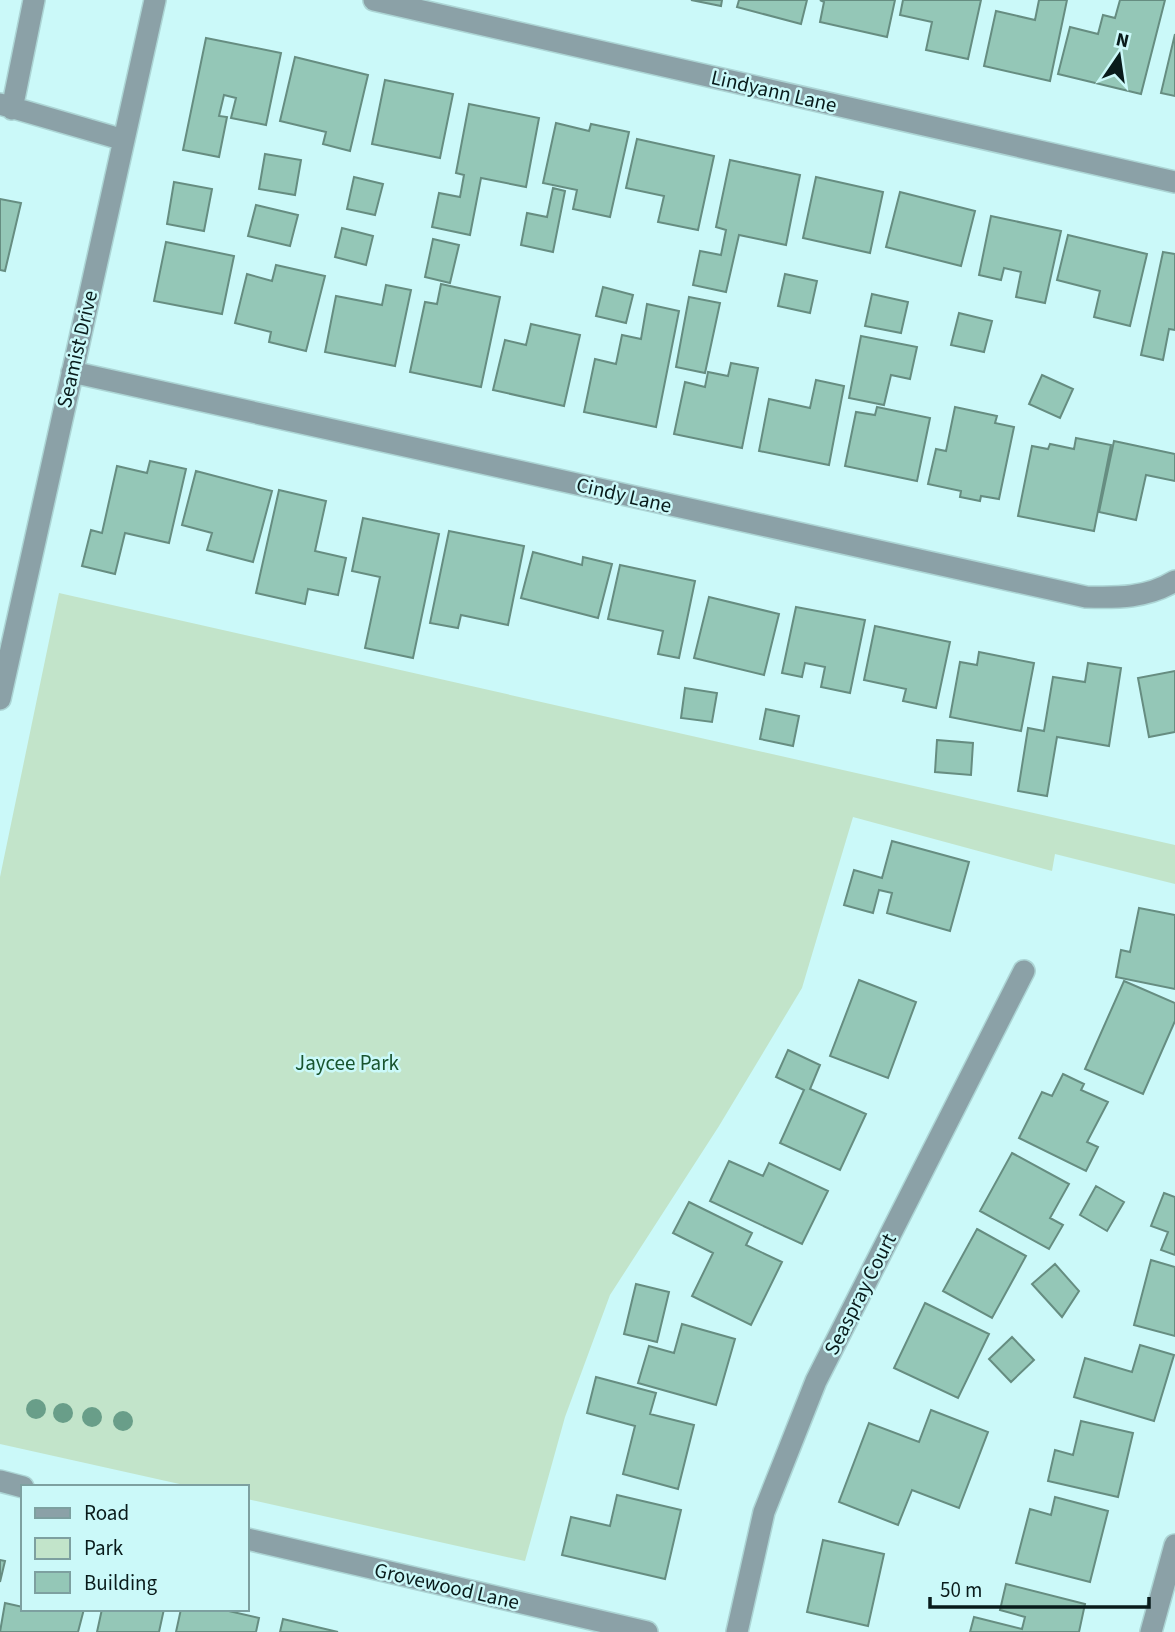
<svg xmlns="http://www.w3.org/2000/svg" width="1175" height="1632" font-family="'Source Sans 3',sans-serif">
	<rect width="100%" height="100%" fill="#cbf9f9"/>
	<path fill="#c2e4ca" d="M 59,593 L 1175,845 L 1175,884 L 1055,854 L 1052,871 L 853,817 L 802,988 L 719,1126 L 610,1295 L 565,1417 L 525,1561 L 247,1499 L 247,1487 L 193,1487 L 0,1444 L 0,877 Z"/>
	<path fill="#94c7b7" stroke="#668d81" stroke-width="2" d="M 691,0 L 722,0 L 721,6 Z
		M 739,0 L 807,0 L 801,24 L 737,7 Z
		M 820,0 L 895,0 L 887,37 L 820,22 L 824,2 Z
		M 903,0 L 981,0 L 968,59 L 926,50 L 932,22 L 900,15 Z
		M 1039,0 L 1067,0 L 1050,81 L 984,66 L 996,11 L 1035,20 Z
		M 1120,0 L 1165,0 L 1141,94 L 1058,74 L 1070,27 L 1098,34 L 1103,15 L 1115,18 Z
		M 1175,34 L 1175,96 L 1161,93 Z
		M 206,38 L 281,53 L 266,125 L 231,118 L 236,98 L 224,95 L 219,116 L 227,117 L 219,157 L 183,150 Z
		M 295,57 L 368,75 L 350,151 L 323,144 L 326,132 L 280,121 Z
		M 385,80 L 453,94 L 440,158 L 372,144 Z
		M 469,104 L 539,118 L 526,187 L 481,178 L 470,235 L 432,227 L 439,193 L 460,197 L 464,175 L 456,173 Z
		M 556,123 L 589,131 L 591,124 L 629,132 L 610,217 L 573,209 L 577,190 L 543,183 Z
		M 637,139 L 714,156 L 698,230 L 658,222 L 664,196 L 626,188 Z
		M 265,154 L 301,160 L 295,195 L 259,189 Z
		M 730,160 L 800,175 L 786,245 L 739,235 L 726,292 L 693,285 L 700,251 L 721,255 L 726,230 L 716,227 Z
		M 354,177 L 383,184 L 375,215 L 347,209 Z
		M 816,177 L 883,192 L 870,253 L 803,238 Z
		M 174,182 L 212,189 L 204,231 L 167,224 Z
		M 553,188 L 565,191 L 553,252 L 521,245 L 527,213 L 547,217 Z
		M 900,192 L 975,211 L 961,266 L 886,247 Z
		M 0,199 L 21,203 L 5,271 L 0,270 Z
		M 256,205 L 298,215 L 290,246 L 248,236 Z
		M 991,216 L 1061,231 L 1045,303 L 1016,297 L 1021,272 L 1004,268 L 1001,280 L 979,275 Z
		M 342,228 L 373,236 L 366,265 L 335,257 Z
		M 1068,235 L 1147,254 L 1130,326 L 1094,317 L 1100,291 L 1057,280 Z
		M 433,239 L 459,245 L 450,283 L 425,277 Z
		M 166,242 L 234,256 L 222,314 L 154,301 Z
		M 1163,252 L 1175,254 L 1175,330 L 1169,329 L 1163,360 L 1141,355 Z
		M 276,265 L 325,276 L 306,351 L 269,342 L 271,332 L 235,323 L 247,274 L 272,281 Z
		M 785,274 L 817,281 L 810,313 L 778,306 Z
		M 441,284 L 500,297 L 481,387 L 410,372 L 425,302 L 437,304 Z
		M 386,285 L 411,290 L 395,366 L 325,352 L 336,296 L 382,305 Z
		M 603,287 L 633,295 L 626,323 L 596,316 Z
		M 872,294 L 908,302 L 901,333 L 865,326 Z
		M 689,297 L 720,303 L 705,373 L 676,367 Z
		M 647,304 L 679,311 L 656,427 L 584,412 L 595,359 L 616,364 L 622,335 L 641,339 Z
		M 959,313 L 992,321 L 984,352 L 951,345 Z
		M 531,324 L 580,335 L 564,406 L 493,390 L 505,340 L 526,345 Z
		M 861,336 L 917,347 L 910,379 L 891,375 L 884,405 L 849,398 Z
		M 731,363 L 758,368 L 742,448 L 674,434 L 685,382 L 705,387 L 708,372 L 728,376 Z
		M 1042,375 L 1073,389 L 1060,418 L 1029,404 Z
		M 816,380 L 844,386 L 829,465 L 759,451 L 769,399 L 810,408 Z
		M 877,407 L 930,418 L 917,481 L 845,466 L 856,412 L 875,415 Z
		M 955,407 L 997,416 L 995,423 L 1014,427 L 999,499 L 981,496 L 980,501 L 960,497 L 961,491 L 928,484 L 936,449 L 946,451 Z
		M 1076,438 L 1111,445 L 1094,531 L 1018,516 L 1032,446 L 1048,449 L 1050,444 L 1074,449 Z
		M 1114,441 L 1175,454 L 1175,481 L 1146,475 L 1136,520 L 1099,512 Z
		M 150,461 L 186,469 L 169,543 L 125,533 L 115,574 L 82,566 L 91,530 L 102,533 L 117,466 L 147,473 Z
		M 196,471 L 272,491 L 253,562 L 207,550 L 212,533 L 182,525 Z
		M 279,490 L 326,501 L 315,551 L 346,558 L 338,595 L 308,589 L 305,604 L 256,593 Z
		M 363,518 L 439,534 L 413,658 L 365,648 L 380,577 L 352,571 Z
		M 449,531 L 524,546 L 508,625 L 461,615 L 458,628 L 430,623 Z
		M 533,552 L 582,565 L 583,557 L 612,564 L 598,618 L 521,598 Z
		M 620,565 L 695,581 L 679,658 L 658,654 L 663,631 L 608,619 Z
		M 709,597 L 779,614 L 764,675 L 694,658 Z
		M 796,607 L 865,620 L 850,693 L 821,687 L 825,667 L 805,663 L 802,677 L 782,673 Z
		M 875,626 L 950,642 L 936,708 L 903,701 L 906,689 L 864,680 Z
		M 979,652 L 1034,663 L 1021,731 L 950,717 L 960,662 L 977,665 Z
		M 1088,663 L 1121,668 L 1109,746 L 1057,737 L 1047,796 L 1018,791 L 1028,728 L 1044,731 L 1053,677 L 1085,682 Z
		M 1175,671 L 1175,732 L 1149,737 L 1138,678 Z
		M 685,688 L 717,693 L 712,722 L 681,718 Z
		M 766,709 L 799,716 L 793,746 L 760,739 Z
		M 937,740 L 973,743 L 971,775 L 935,772 Z
		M 892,841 L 969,862 L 950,931 L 887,913 L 892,893 L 879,890 L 873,913 L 844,905 L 854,870 L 882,878 Z
		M 1139,908 L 1175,915 L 1175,989 L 1116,977 L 1121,950 L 1130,952 Z
		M 859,980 L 916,1002 L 888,1078 L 830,1056 Z
		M 1124,981 L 1175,1003 L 1175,1021 L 1143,1094 L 1085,1069 Z
		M 788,1050 L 820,1065 L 810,1089 L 866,1114 L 840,1170 L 780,1143 L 804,1090 L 776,1077 Z
		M 1063,1074 L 1084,1084 L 1081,1090 L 1108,1102 L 1087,1142 L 1098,1147 L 1086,1171 L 1019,1138 L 1042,1092 L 1052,1096 Z
		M 1012,1153 L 1069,1184 L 1050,1218 L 1063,1225 L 1049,1249 L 980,1211 Z
		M 729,1161 L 763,1176 L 769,1163 L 828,1191 L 802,1244 L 710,1201 Z
		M 1096,1186 L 1124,1202 L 1107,1231 L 1080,1215 Z
		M 1164,1193 L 1175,1197 L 1175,1255 L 1161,1250 L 1168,1232 L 1151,1226 Z
		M 689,1202 L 752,1233 L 746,1245 L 782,1262 L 751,1325 L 692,1296 L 713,1253 L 673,1233 Z
		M 977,1229 L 1026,1256 L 992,1318 L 943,1291 Z
		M 1151,1260 L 1175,1267 L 1175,1336 L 1134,1325 Z
		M 1055,1264 L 1079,1291 L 1062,1317 L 1032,1284 Z
		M 636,1284 L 669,1292 L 657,1342 L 624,1334 Z
		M 925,1303 L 989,1334 L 958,1398 L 894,1368 Z
		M 682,1324 L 735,1339 L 716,1405 L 638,1383 L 649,1346 L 674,1353 Z
		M 1012,1337 L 1034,1360 L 1011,1382 L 989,1359 Z
		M 1140,1345 L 1174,1355 L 1154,1421 L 1074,1397 L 1085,1358 L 1132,1372 Z
		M 596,1377 L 656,1393 L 650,1414 L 694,1425 L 678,1489 L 623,1474 L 635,1426 L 587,1413 Z
		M 931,1410 L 988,1432 L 959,1508 L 912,1490 L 898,1525 L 839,1502 L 869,1423 L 919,1442 Z
		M 1081,1421 L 1133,1433 L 1118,1497 L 1048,1481 L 1055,1450 L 1073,1455 Z
		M 617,1495 L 681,1510 L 665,1579 L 562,1555 L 571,1517 L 610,1526 Z
		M 1055,1497 L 1108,1511 L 1090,1582 L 1016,1563 L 1030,1509 L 1051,1515 Z
		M 823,1540 L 884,1554 L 868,1626 L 807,1612 Z
		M 0,1560 L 5,1561 L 0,1582 Z
		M 1006,1584 L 1085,1604 L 1079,1632 L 970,1632 L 974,1617 L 1022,1629 L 1025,1617 L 1000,1610 Z
		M 5,1603 L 23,1607 L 23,1609 L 84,1609 L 78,1632 L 0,1632 Z
		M 102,1609 L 164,1609 L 159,1632 L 97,1632 Z
		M 181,1609 L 220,1609 L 259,1618 L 256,1632 L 176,1632 Z
		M 283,1619 L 338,1632 L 280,1632 Z"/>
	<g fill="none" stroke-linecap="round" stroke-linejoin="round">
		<g stroke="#acd5d5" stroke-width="24">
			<path id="minor" d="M 374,0 L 1175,182
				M 0,104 L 124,140
				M 12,109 L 34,0
				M 72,372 L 1086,597 C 1118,598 1147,598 1175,581
				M 0,699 L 155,0
				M 0,1481 L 23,1487
				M 247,1539 L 647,1632
				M 737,1632 L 764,1512 L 816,1381 L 1024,971
				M 1151,1632 L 1175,1545"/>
		</g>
		<use href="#minor" stroke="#8ba1a7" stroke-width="21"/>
	</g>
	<g fill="#699e89">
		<circle cx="36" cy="1409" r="10"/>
		<circle cx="63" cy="1413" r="10"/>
		<circle cx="92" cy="1417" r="10"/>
		<circle cx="123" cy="1421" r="10"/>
	</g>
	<g text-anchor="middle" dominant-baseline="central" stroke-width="5" stroke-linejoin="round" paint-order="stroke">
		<g font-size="21" fill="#091b1b" stroke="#cbf9f9">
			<text transform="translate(774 91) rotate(13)">Lindyann Lane</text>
			<text transform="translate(77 349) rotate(-77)">Seamist Drive</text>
			<text transform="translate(624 495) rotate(13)">Cindy Lane</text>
			<text transform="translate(860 1294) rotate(-63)">Seaspray Court</text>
			<text transform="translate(447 1586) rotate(13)">Grovewood Lane</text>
		</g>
		<g font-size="21" fill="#18542e" stroke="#cbf9f9">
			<text x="347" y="1063">Jaycee Park</text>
		</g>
	</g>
	<rect x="21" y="1485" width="228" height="126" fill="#cbf9f9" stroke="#7da0a0" stroke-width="2"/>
	<rect x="35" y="1508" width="35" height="10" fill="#8ba1a7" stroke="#7da0a0" stroke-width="2"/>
	<text x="84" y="1520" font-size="21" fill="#091b1b">Road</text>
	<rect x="35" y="1538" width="35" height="21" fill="#c2e4ca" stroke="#7da0a0" stroke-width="2"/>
	<text x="84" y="1555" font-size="21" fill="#091b1b">Park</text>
	<rect x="35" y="1572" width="35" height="21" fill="#94c7b7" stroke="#7da0a0" stroke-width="2"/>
	<text x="84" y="1590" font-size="21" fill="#091b1b">Building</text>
	<g transform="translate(1119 56) rotate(13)" stroke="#cbf9f9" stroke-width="5" paint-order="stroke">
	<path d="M0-5L12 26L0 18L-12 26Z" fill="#091b1b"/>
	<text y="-10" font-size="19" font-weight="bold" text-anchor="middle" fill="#091b1b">N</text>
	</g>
	<path d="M930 1597v10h219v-10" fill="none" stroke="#091b1b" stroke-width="3.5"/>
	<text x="940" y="1597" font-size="21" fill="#091b1b" stroke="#cbf9f9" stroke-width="5" paint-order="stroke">50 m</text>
</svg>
